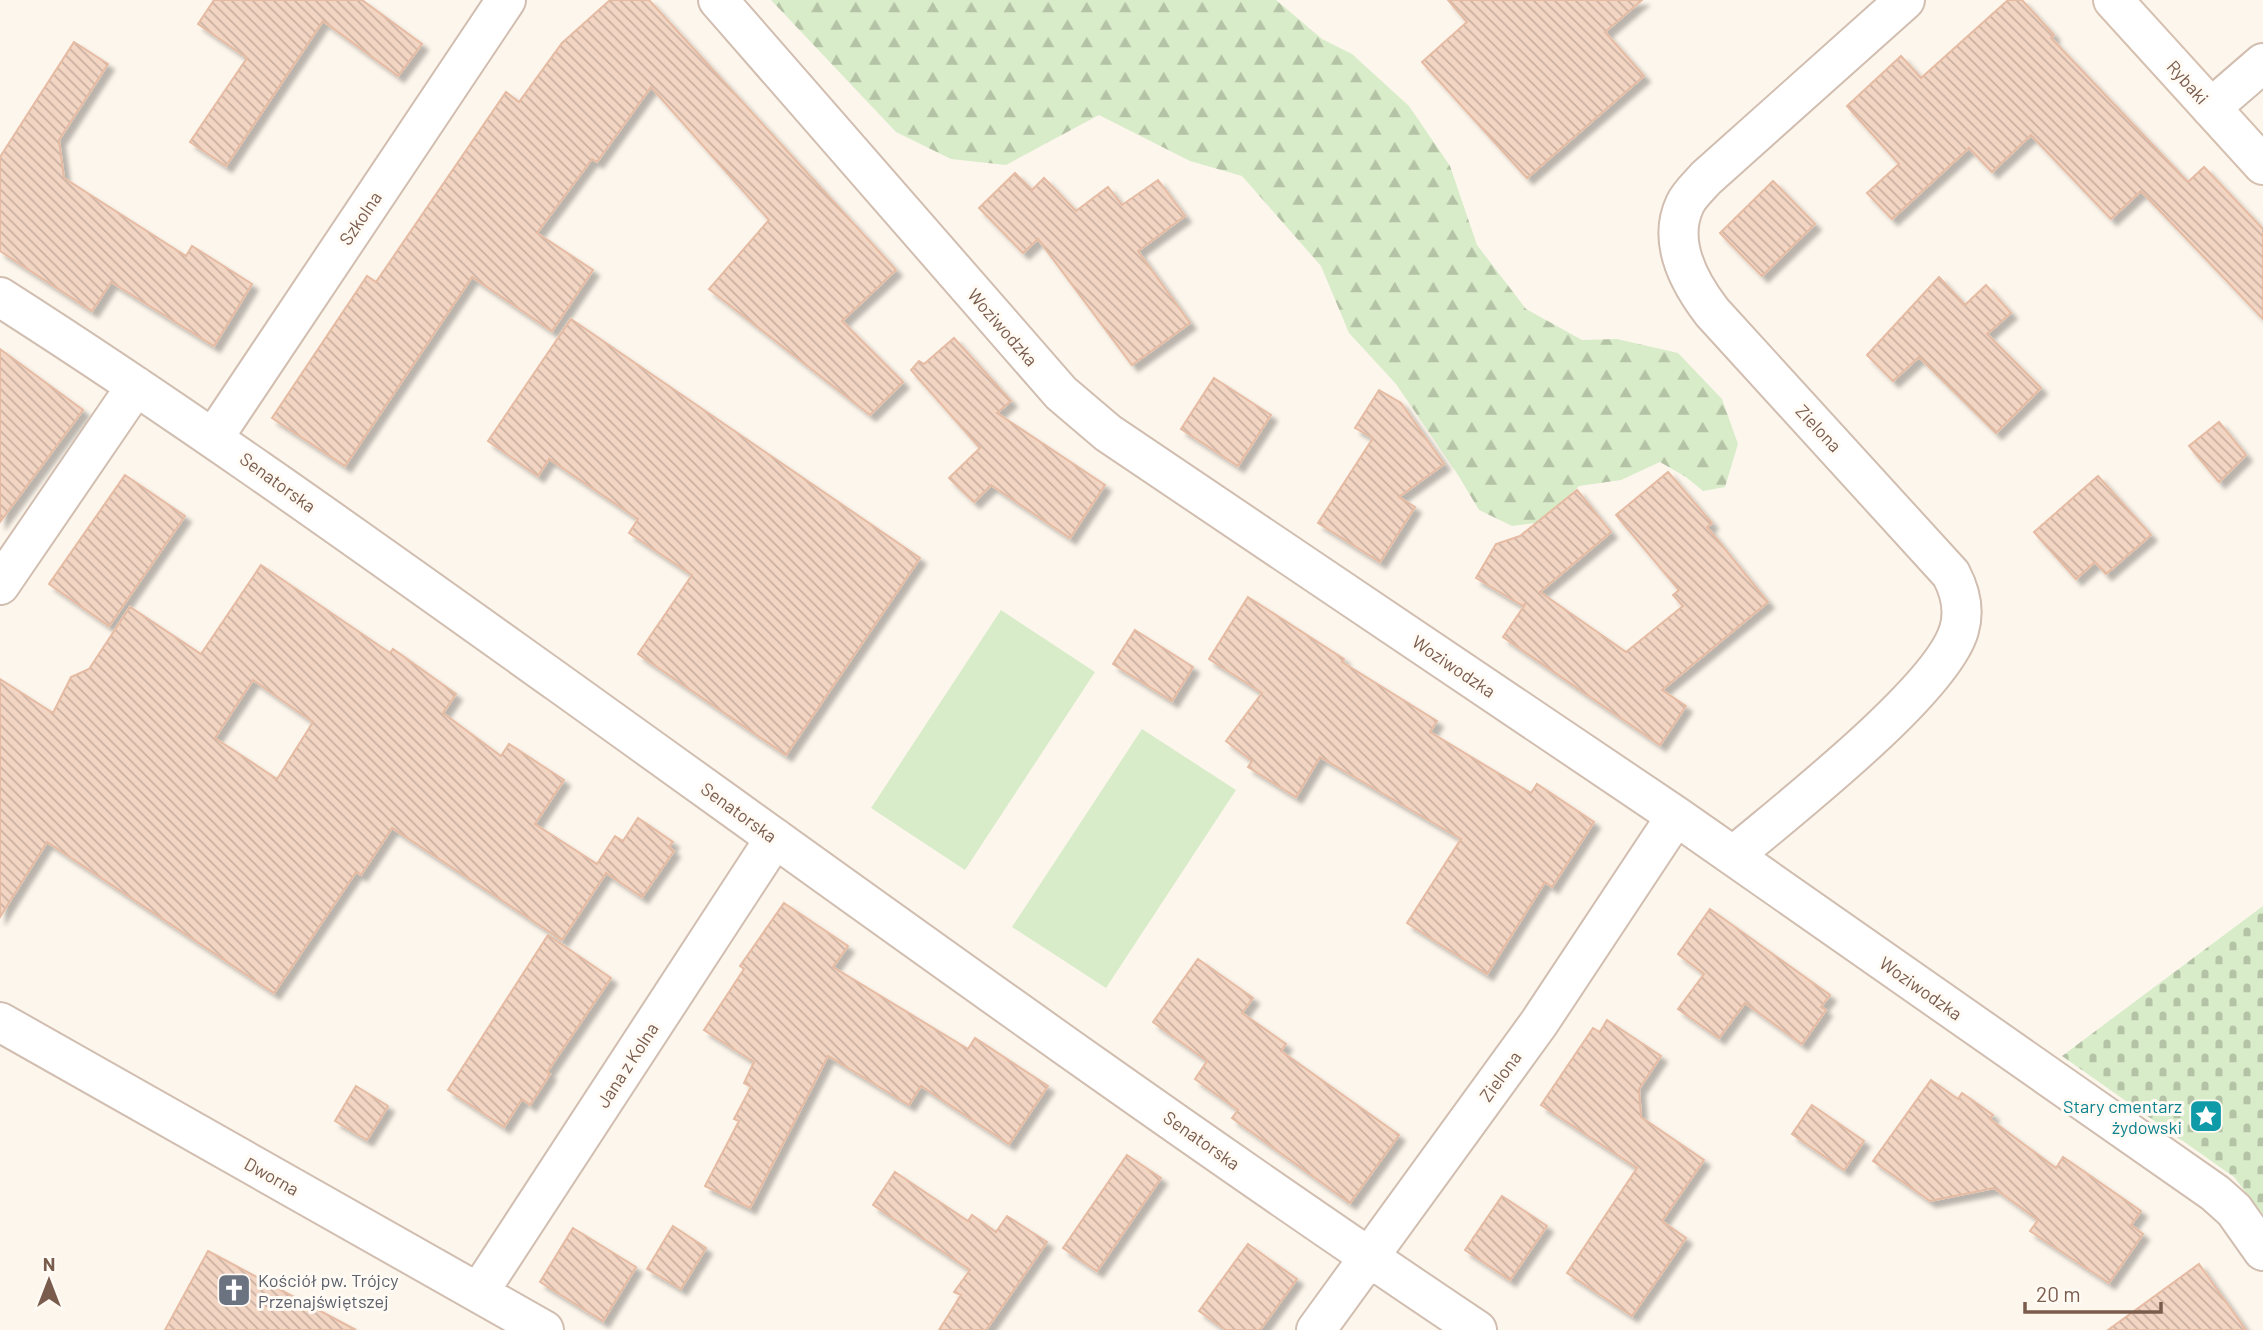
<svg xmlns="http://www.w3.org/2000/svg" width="2263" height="1330" font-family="Barlow,sans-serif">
	<defs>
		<pattern id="forest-firs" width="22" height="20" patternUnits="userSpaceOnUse" patternTransform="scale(1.75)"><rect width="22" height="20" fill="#d8ecc9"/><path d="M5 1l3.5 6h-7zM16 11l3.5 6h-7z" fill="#b4c2a5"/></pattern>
		<pattern id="cemetery-stones" width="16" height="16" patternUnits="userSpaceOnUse" patternTransform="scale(1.75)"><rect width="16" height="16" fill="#d8ecc9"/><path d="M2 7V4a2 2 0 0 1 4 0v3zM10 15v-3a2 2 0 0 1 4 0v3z" fill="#b4c2a5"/></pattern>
		<pattern id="building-back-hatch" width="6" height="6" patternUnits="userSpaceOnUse" patternTransform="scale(1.75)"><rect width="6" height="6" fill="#f3d5c3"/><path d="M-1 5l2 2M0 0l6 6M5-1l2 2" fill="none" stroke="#cab0a1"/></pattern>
		<filter id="shadow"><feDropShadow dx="6" dy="6" stdDeviation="2" flood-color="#0004"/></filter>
	</defs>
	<rect width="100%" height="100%" fill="#fdf6ec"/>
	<path fill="url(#forest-firs)" d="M 771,0 L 1276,0 L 1322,39 L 1352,54 L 1409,106 L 1450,166 L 1477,245 L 1526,309 L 1582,340 L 1617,339 L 1678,353 L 1722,399 L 1738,444 L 1725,487 L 1703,491 L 1686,477 L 1660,462 L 1621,480 L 1579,486 L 1542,522 L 1512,526 L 1479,510 L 1458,475 L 1396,384 L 1349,333 L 1321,266 L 1242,176 L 1190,161 L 1099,115 L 1006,165 L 951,159 L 896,132 Z"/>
	<path fill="url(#cemetery-stones)" d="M 2263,906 L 2263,1215 L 2234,1177 L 2062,1056 Z"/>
	<path fill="#d8ecc9" d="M 1001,610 L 1095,672 L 965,870 L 871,808 Z
		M 1142,729 L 1236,790 L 1106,988 L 1012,927 Z"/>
	<path fill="url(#building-back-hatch)" stroke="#e6bba3" stroke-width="2" fill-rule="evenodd" filter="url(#shadow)" d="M 214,0 L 362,0 L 422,44 L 398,76 L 323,21 L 226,166 L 190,142 L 247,58 L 198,24 Z
		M 610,0 L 649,0 L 896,270 L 842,321 L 903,382 L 870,415 L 709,289 L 769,220 L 651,87 L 597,162 L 592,159 L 537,233 L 593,270 L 552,331 L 472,277 L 345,466 L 272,418 L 367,276 L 376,282 L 506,92 L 519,102 L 562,43 Z
		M 1448,0 L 1642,0 L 1605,32 L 1644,76 L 1527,178 L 1422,62 L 1467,22 Z
		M 2008,0 L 2022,0 L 2054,35 L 2051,38 L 2188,182 L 2204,167 L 2263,229 L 2263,319 L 2141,191 L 2111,219 L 2031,135 L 1992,172 L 1969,148 L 1892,219 L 1867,193 L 1899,164 L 1847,106 L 1901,56 L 1921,78 Z
		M 74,42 L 108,64 L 59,140 L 64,178 L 186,256 L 192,246 L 252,284 L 214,346 L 111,282 L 92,311 L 0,251 L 0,157 Z
		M 1015,173 L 1032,190 L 1044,178 L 1076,211 L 1108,187 L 1122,205 L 1158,180 L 1185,216 L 1138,251 L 1190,323 L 1132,365 L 1038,239 L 1023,253 L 979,208 Z
		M 1773,181 L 1815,224 L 1762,276 L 1720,233 Z
		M 1939,277 L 1965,305 L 1986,285 L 2011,313 L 1987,334 L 2041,388 L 1996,433 L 1919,357 L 1893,381 L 1867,355 Z
		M 571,319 L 920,558 L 786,755 L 638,654 L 692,575 L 629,533 L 638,519 L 549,459 L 538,476 L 488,441 Z
		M 954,338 L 1011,401 L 997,413 L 1105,485 L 1070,538 L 991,485 L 974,502 L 949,478 L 980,448 L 911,370 L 919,361 L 924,364 Z
		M 0,349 L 83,410 L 0,522 Z
		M 1214,378 L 1271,415 L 1238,466 L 1181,429 Z
		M 1379,390 L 1401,403 L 1444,464 L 1399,497 L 1415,507 L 1380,562 L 1318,523 L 1373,438 L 1355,428 Z
		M 2219,422 L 2246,455 L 2219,482 L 2189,446 Z
		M 1668,472 L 1712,523 L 1707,527 L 1768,602 L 1662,690 L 1686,706 L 1660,745 L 1503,637 L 1526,603 L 1523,606 L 1476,578 L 1496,544 L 1520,536 L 1577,490 L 1611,532 L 1540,592 L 1626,652 L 1683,606 L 1673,595 L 1679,590 L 1616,515 Z
		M 125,475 L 185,516 L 109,626 L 49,584 Z
		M 2098,476 L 2151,535 L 2106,574 L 2095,562 L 2076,579 L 2034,532 Z
		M 261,565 L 390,653 L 393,649 L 456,694 L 443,713 L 501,756 L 509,744 L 564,780 L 535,824 L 597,864 L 615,836 L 623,841 L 638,818 L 673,842 L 669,847 L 674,851 L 642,897 L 606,873 L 562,940 L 392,828 L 361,875 L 356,872 L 274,993 L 47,842 L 0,917 L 0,679 L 53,713 L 71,677 L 89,669 L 130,607 L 201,654 ZM 253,680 L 313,722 L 277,779 L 215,738 Z
		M 1248,597 L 1344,659 L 1342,662 L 1437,721 L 1430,732 L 1531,793 L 1537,784 L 1594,822 L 1552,887 L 1545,882 L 1487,974 L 1407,923 L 1461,839 L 1320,757 L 1296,797 L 1248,767 L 1252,761 L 1226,741 L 1262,693 L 1209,659 Z
		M 1135,630 L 1193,667 L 1172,701 L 1113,664 Z
		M 784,903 L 848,946 L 833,967 L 968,1049 L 975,1038 L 1048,1086 L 1009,1144 L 921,1086 L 909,1105 L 828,1056 L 750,1208 L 705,1186 L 739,1121 L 734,1119 L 751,1087 L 744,1083 L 754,1062 L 704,1030 L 744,969 L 740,966 Z
		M 1710,909 L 1830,995 L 1821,1007 L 1826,1010 L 1802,1044 L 1745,1003 L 1719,1038 L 1678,1009 L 1704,974 L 1678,954 Z
		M 548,935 L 611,978 L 547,1072 L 550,1074 L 530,1105 L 522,1099 L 504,1127 L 448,1090 Z
		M 1198,959 L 1253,998 L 1242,1013 L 1286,1044 L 1281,1051 L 1399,1135 L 1350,1203 L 1232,1118 L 1238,1110 L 1195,1079 L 1207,1061 L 1153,1022 Z
		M 1607,1020 L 1661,1056 L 1639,1089 L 1641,1117 L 1704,1160 L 1662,1221 L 1686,1238 L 1632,1316 L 1567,1273 L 1637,1168 L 1541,1105 L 1593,1028 L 1600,1032 Z
		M 1931,1080 L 1958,1099 L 1962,1093 L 1993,1115 L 1990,1119 L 2056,1168 L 2063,1157 L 2141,1211 L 2131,1225 L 2143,1234 L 2109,1283 L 2030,1231 L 2038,1220 L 1994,1188 L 1930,1201 L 1873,1161 Z
		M 356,1086 L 388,1106 L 367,1140 L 335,1121 Z
		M 1812,1105 L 1864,1141 L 1844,1170 L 1792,1134 Z
		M 1127,1155 L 1161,1178 L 1097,1271 L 1063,1248 Z
		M 895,1172 L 968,1221 L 972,1215 L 996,1232 L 1007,1216 L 1047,1242 L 986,1330 L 939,1330 L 961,1295 L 954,1292 L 970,1270 L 873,1205 Z
		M 1502,1196 L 1547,1226 L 1510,1280 L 1465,1250 Z
		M 673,1226 L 706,1248 L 681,1289 L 647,1269 Z
		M 573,1228 L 636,1267 L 603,1321 L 540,1282 Z
		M 1248,1244 L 1297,1279 L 1260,1330 L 1226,1330 L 1199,1311 Z
		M 208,1251 L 356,1330 L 165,1330 Z
		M 2199,1264 L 2246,1330 L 2108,1330 Z"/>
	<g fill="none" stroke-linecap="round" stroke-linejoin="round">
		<g stroke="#d1beb0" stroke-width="42">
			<path id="street" d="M 718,0 L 1061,393 L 1108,433 L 1676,816 L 2215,1193 L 2234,1210 L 2263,1251
				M 2211,108 L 2263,63
				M 0,297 C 191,419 374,551 559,683 C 863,901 1166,1122 1477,1330
				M 214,437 L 506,0
				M 0,585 L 136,386
				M 1733,856 C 1785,812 1942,690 1959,630 C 1965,610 1960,591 1951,574 L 1712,312 C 1689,282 1667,242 1685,204 C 1689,195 1699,186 1706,178 L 1905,0
				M 0,1022 L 544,1330
				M 479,1292 L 775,838
				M 1316,1330 L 1539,1023 L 1676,816"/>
		</g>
		<g stroke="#d6c0b0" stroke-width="42">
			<path id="secondary" d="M 2113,0 L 2263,165"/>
		</g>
		<use href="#street" stroke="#fff" stroke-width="38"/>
		<use href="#secondary" stroke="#fff" stroke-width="38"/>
	</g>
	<defs>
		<g id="sight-square" transform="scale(1.75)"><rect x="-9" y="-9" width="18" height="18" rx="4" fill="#0f9aa8" stroke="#fffaf3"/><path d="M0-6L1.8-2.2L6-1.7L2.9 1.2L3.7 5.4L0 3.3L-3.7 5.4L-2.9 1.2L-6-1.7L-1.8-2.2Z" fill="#fff"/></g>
		<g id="church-square" transform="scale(1.75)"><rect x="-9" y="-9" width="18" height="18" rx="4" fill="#6b7280" stroke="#fffaf3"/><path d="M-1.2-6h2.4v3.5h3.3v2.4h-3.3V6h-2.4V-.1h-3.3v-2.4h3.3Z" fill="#fff"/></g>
	</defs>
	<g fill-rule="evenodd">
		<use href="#sight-square" x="2206" y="1116"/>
		<use href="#church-square" x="234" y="1290"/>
	</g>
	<g text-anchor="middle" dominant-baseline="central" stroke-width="6" stroke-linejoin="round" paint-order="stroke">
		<g font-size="18" fill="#7a5c4d" stroke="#fffaf3">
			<text transform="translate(2188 82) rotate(48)">Rybaki</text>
			<text transform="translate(360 218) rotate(-56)">Szkolna</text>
			<text transform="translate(1003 327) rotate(49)">Woziwodzka</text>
			<text transform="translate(1819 428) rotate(47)">Zielona</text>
			<text transform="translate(278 482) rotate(36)">Senatorska</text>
			<text transform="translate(1454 666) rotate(34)">Woziwodzka</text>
			<text transform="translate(739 812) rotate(36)">Senatorska</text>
			<text transform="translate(1921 988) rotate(35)">Woziwodzka</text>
			<text transform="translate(627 1065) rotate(-57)">Jana z Kolna</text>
			<text transform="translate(1500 1076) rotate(-54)">Zielona</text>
			<text transform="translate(1202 1140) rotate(35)">Senatorska</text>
			<text transform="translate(272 1176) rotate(29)">Dworna</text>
		</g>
		<g font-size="18" fill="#0d838f" stroke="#fffaf3" text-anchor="end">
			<text x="2182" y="1106">Stary cmentarz<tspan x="2182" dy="21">żydowski</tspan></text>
		</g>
		<g font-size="18" fill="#5b616d" stroke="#fffaf3" text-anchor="start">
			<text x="258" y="1280">Kościół pw. Trójcy<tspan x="258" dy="21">Przenajświętszej</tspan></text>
		</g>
	</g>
	<g transform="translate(49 1281)" stroke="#fffaf3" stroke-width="5" paint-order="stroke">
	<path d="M0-5L12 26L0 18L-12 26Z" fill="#7a5c4d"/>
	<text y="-10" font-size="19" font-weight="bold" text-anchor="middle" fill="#7a5c4d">N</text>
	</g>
	<path d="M2025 1302v10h136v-10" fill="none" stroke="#7a5c4d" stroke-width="3.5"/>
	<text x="2036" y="1302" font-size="21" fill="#7a5c4d" stroke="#fffaf3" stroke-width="5" paint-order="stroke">20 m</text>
</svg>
